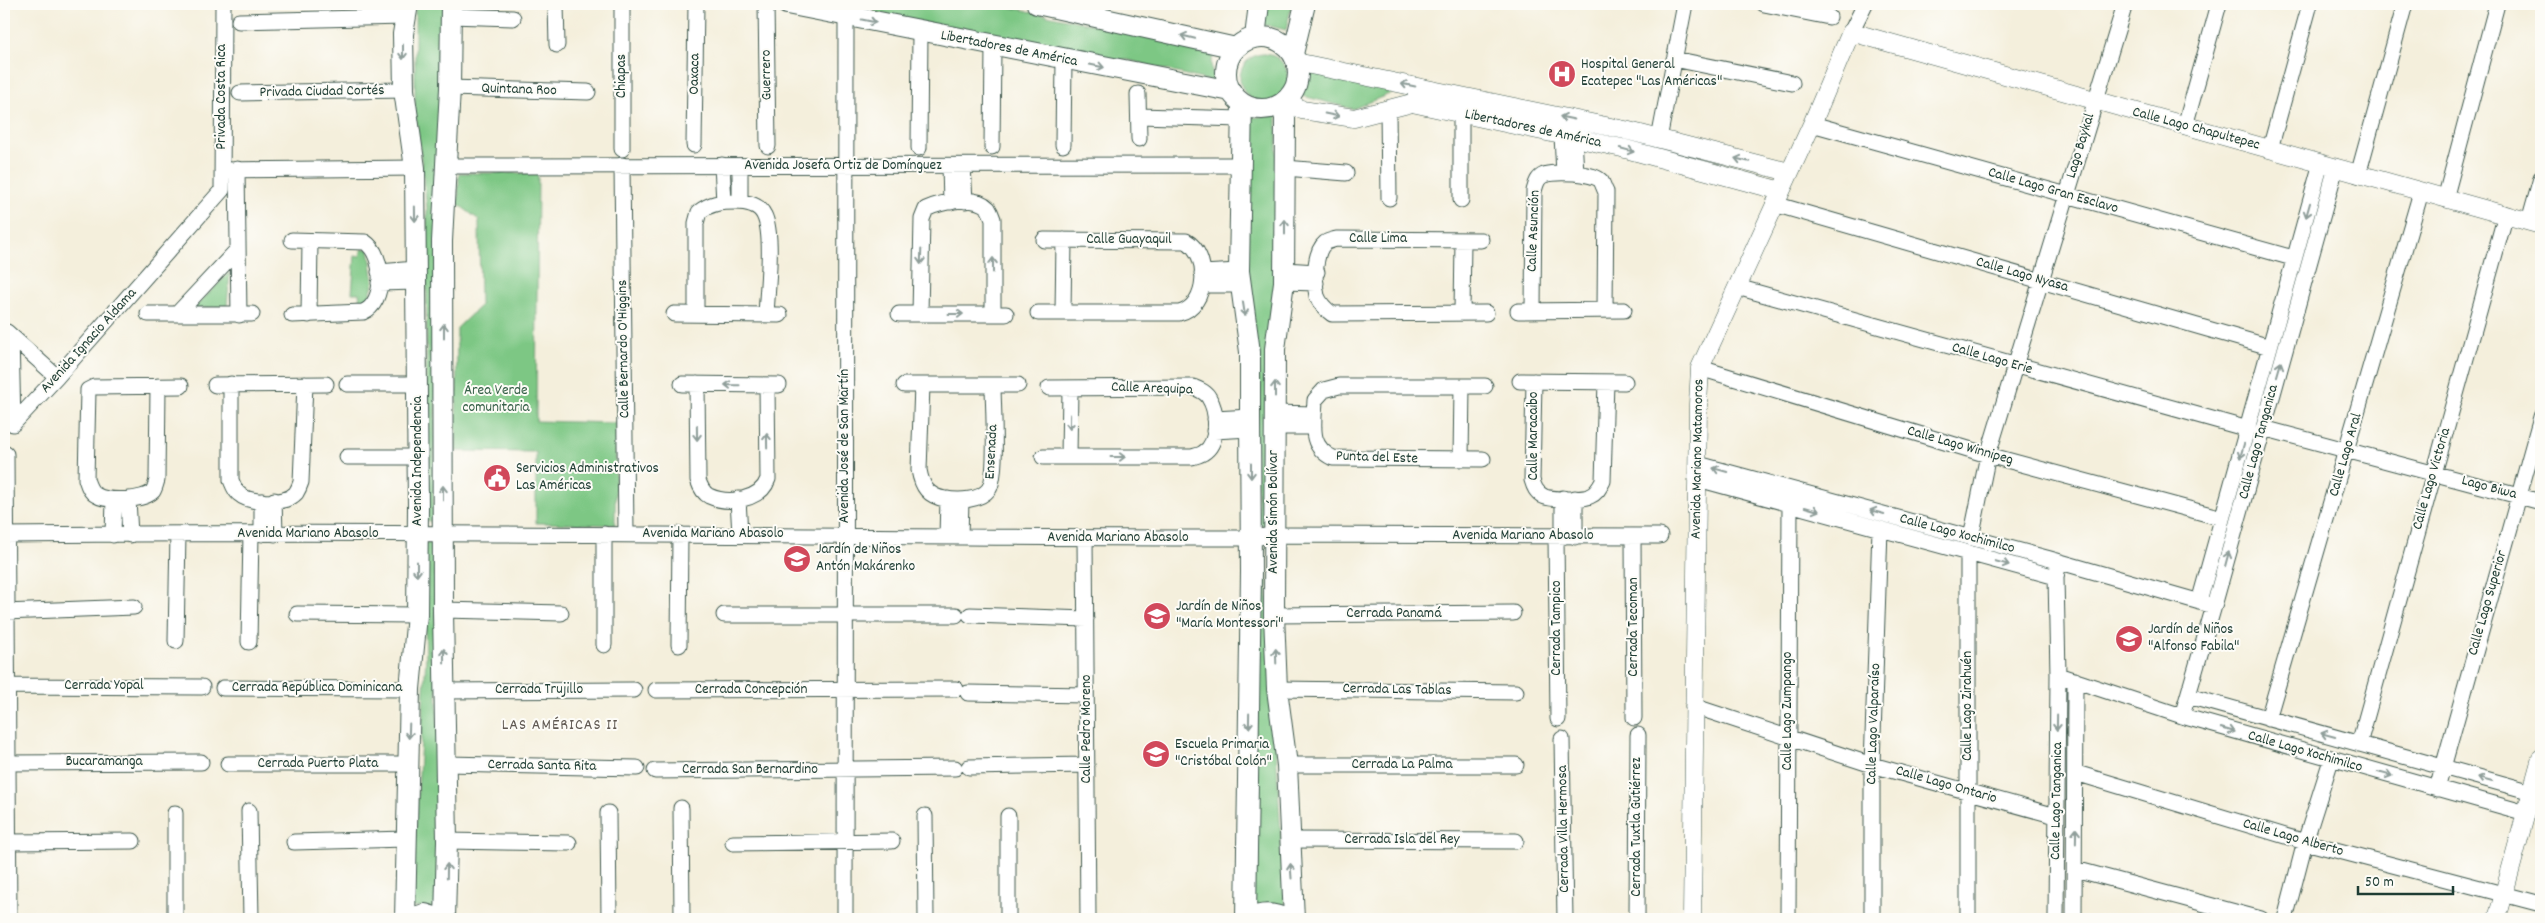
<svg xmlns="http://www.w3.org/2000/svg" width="2545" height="923" font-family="Dekko,sans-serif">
	<rect width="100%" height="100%" fill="#fdfcf7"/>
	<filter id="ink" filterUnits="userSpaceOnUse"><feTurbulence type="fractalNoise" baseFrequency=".02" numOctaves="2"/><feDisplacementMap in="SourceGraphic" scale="10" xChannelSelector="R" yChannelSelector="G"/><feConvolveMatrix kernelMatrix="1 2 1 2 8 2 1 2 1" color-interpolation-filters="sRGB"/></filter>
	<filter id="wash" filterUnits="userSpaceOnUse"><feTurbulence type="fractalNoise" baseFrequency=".0096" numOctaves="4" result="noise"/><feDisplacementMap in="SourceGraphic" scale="20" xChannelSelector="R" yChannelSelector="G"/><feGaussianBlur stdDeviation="1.12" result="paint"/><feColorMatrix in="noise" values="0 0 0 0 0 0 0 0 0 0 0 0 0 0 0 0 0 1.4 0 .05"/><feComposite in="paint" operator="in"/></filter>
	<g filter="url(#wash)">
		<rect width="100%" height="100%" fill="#f4efdc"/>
		<path fill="#7dc784" stroke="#4e825c" d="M 415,4 L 445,4 L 433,518 L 431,522 L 427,520 L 426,485 L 427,208 L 415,109 Z
			M 877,4 L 994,4 L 1215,50 L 1211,63 L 1213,82 L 1128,60 L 1083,59 L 874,12 Z
			M 1265,4 L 1292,4 L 1286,30 L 1261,24 Z
			M1240 78a24 24 0 1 1 48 0a24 24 0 1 1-48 0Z
			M 1303,68 L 1394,92 L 1353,109 L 1299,95 Z
			M 1277,115 L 1277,281 L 1267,525 L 1259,525 L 1246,265 L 1248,118 Z
			M 459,173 L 538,173 L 536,421 L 616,423 L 615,525 L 536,523 L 536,452 L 456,451 L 457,328 L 480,306 L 479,220 L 458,204 Z
			M 362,249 L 369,249 L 374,282 L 369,297 L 360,302 L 359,293 L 352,293 L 355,255 L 360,256 Z
			M 230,272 L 227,306 L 193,309 Z
			M 422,543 L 435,543 L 440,908 L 411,907 L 426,657 Z
			M 1265,545 L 1285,911 L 1252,911 L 1252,794 Z"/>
	</g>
	<g filter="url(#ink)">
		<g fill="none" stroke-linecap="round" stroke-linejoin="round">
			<g stroke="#3f584d" stroke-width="17">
				<path id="minor" d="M 556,4 L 557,45
					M 766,4 L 768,146
					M 1764,4 L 1829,17
					M 450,16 L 513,18
					M 239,21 L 404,17
					M 1851,32 L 1865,4
					M 1674,59 L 1792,83
					M 450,88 L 588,92
					M 240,93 L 404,90
					M 1138,94 L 1139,139
					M 1388,109 L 1389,198
					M 1139,116 L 1241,119
					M 1812,124 L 2293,258
					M 2185,126 L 2219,4
					M 1562,136 L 1564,173
					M 1574,138 L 1576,173
					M 1659,139 L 1685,4
					M 694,145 L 696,4
					M 1063,145 L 1064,60
					M 992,147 L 993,46
					M 919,148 L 920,31
					M 622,149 L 622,4
					M 2270,149 L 2310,4
					M 622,165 L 626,534
					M 722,165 L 724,202
					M 445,166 L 1241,165
					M 950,166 L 951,202
					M 963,166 L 965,201
					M 1285,168 L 1346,173
					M 237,169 L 239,315
					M 222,170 L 415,168
					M 2358,175 L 2405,4
					M 2445,199 L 2497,4
					M 1461,200 L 1461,114
					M 740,202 L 740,166
					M 1774,204 L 2270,347
					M 2529,221 L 2541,178
					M 1481,240 L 1336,239 C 1333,240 1328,241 1325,243 C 1314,252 1314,283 1317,296 C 1320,304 1325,309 1332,314 L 1486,313
					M 1284,270 L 1317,272
					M 379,272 L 416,269
					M 1202,273 L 1239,271
					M 1284,282 L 1316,283
					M 379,283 L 416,282
					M 1202,285 L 1240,285
					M 1737,287 L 2248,429
					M 1518,311 L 1624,310
					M 1533,311 L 1534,191 C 1536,184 1537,178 1544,175 C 1555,171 1594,172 1601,181 C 1603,184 1604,189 1606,192 L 1605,310
					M 1038,313 L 1179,313 C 1209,306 1210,254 1186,241 L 1044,240
					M 1063,313 L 1064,240
					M 1462,313 L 1463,240
					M 148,314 L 252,314
					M 177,314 L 238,249
					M 674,314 L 780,315
					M 696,314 L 696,223 L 699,212 C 711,203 720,202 735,202 C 746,202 759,204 764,215 C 774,234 767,292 766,315
					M 899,314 L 1006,314
					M 920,314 L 922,219 L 926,209 C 941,202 975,194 988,208 C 990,211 992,216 993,219 L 993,314
					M 292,315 L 363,312 C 386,303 385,255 365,242 L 292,240
					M 309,315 L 310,241
					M 7,332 L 57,377
					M 11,336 L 13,424
					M 1700,368 L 1988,455 L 2222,518
					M 1520,381 L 1625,382
					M 1534,381 L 1532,480 C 1534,487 1536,492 1543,496 C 1549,500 1584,500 1590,496 C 1597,493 1599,488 1603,481 L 1606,382
					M 231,384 L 231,480 C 233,485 235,491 239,494 C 250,504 285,505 296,493 C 298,490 300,485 301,482 L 305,384
					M 347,384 L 417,384
					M 682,384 L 779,385
					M 697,384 L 698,480 C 700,486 703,493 709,496 C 729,505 761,500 768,479 L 767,385
					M 215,385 L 326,384
					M 904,385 L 1018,385
					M 922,385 L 919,470 C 922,487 928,496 945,499 C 959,501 980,501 989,489 C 998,475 993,405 993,385
					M 158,386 L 157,480 C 156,483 155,488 153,491 C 144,501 107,502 96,495 C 90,492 88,485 86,479 L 88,390 L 94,387 L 181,386
					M 1275,413 L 1314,414
					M 1215,419 L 1250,417
					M 13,424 L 57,377 L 222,190 L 223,4
					M 1274,427 L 1314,427
					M 2263,428 L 2541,502
					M 1214,431 L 1250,429
					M 6,454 L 9,919
					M 347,457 L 418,457
					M 1043,457 L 1192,457 C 1195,456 1200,455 1203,453 C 1219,444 1218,412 1209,398 C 1206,392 1200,390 1193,387 L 1049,388
					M 1069,457 L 1070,388
					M 1461,459 L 1462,386
					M 1483,459 L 1333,458 C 1308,446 1314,425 1315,400 L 1324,390 L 1339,386 L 1485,386
					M 1698,464 L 2050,559 L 2214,606
					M 1698,479 L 2056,577
					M 128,499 L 130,535
					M 738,499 L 740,535
					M 274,500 L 275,534
					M 262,501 L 262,534
					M 604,534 L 604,645
					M 4,535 C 420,530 835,538 1251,538 L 1274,535 L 1660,536
					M 113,535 L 114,500
					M 1633,536 L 1634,718
					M 947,537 L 948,499
					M 960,537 L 961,500
					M 1556,537 L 1558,719
					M 1563,537 L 1563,498
					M 1575,537 L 1575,498
					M 1085,538 L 1088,919
					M 1971,538 L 1988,455 L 2125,4
					M 2199,602 L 2321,163
					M 443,610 L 561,613
					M 4,612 L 134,607
					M 297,614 L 417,615
					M 724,615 L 956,615
					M 970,615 L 1086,619
					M 1274,615 L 1513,613
					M 176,641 L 178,534
					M 249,642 L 251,534
					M 679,645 L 680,534
					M 2058,675 L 2182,716 L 2526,813
					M 6,686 L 202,687
					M 223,688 L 410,689
					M 1277,689 L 1516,692
					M 656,690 L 956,689
					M 444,691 L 634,690
					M 968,693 L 1086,695
					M 2188,696 L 2532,792
					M 1693,706 L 1872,765 L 2056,816
					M 2182,716 L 2214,606 L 2336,167
					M 2268,719 L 2421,192
					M 1562,739 L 1565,919
					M 2359,744 L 2506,214
					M 7,763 L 201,762
					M 228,764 L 408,764
					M 447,764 L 637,768
					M 1287,765 L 1516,765
					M 969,767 L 1087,765
					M 655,771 L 955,768
					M 2076,773 L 2305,842 L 2541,904
					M 2437,789 L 2541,417
					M 681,808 L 682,919
					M 249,811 L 251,919
					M 608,813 L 609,919
					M 925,816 L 926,919
					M 1289,840 L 1516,841
					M 447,841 L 569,843
					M 8,842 L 133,841
					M 294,842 L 406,839
					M 733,843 L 892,841
					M 2075,869 L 2261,919
					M 175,919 L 175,813
					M 845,919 L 846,16 L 852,4
					M 1008,919 L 1008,816
					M 1637,919 L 1638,735
					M 1788,919 L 1790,503
					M 1872,919 L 1872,765 L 1880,529
					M 1968,919 L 1968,554
					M 2056,919 L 2058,675 L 2056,577 L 2058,567
					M 2074,919 L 2075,680
					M 2285,919 L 2305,842 L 2331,760"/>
			</g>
			<g stroke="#3f584d" stroke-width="19">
				<path id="tertiary" d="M 1296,62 L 1625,130 L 1789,172
					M 1286,100 L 1302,110 L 1354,118 L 1412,103 L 1622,148 L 1781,191
					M 1692,919 L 1698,404 L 1700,368 L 1812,124 L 1851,32 L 2541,225
					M 2497,919 L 2541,758"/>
			</g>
			<g stroke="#3f584d" stroke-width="22">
				<path id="secondary" d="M 787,4 L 1231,91
					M 1037,4 L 1236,48
					M 1255,37 L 1259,4
					M1226 73a36 36 0 1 1 72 0a36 36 0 1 1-72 0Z
					M 1293,54 L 1305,4
					M 1242,103 L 1239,271 L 1250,352 L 1250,417 L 1251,572 L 1246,919
					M 1281,104 L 1285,118 L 1284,282 L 1275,349 L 1274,615 L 1277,689 L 1287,765 L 1294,919
					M 405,919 L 410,689 L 417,615 L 418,508 L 415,168 L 404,90 L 403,34 L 408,4
					M 407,919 L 425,914 L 441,919
					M 445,919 L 447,841 L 443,610 L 442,241 L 450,88 L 451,4
					M 1249,919 C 1262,912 1274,913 1287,919"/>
			</g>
			<use href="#minor" stroke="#fff" stroke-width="15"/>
			<use href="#tertiary" stroke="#fff" stroke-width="18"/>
			<use href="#secondary" stroke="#fff" stroke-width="20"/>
		</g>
		<defs><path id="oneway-shaft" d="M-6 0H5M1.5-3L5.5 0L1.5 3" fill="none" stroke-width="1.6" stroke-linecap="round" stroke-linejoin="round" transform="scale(1.25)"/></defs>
		<g stroke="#8f9e9a">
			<use href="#oneway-shaft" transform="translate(869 21) rotate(12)"/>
			<use href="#oneway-shaft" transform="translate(1188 37) rotate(-167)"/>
			<use href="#oneway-shaft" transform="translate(403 52) rotate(90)"/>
			<use href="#oneway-shaft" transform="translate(1097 66) rotate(11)"/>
			<use href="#oneway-shaft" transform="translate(1408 85) rotate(-168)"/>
			<use href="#oneway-shaft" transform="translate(1332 115) rotate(11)"/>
			<use href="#oneway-shaft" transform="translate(1567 118) rotate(-168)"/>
			<use href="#oneway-shaft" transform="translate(1627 150) rotate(15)"/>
			<use href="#oneway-shaft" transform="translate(1742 160) rotate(-166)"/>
			<use href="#oneway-shaft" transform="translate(2308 210) rotate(106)"/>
			<use href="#oneway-shaft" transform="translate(415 214) rotate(89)"/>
			<use href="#oneway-shaft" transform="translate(1285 227) rotate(-90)"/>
			<use href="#oneway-shaft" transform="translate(921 257) rotate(92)"/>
			<use href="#oneway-shaft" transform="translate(993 265) rotate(-90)"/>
			<use href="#oneway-shaft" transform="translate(1244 309) rotate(81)"/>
			<use href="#oneway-shaft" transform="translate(956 314)"/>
			<use href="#oneway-shaft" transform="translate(444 331) rotate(-90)"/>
			<use href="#oneway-shaft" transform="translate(2279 369) rotate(-74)"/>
			<use href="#oneway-shaft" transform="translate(732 385) rotate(-179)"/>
			<use href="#oneway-shaft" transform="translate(1275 389) rotate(-90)"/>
			<use href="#oneway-shaft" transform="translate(1070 422) rotate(91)"/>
			<use href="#oneway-shaft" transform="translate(697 433) rotate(89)"/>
			<use href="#oneway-shaft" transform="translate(767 441) rotate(-91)"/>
			<use href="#oneway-shaft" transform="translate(2242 451) rotate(106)"/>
			<use href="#oneway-shaft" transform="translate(1118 457)"/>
			<use href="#oneway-shaft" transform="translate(1720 470) rotate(-165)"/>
			<use href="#oneway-shaft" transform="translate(1251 471) rotate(90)"/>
			<use href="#oneway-shaft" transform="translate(443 493) rotate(-90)"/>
			<use href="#oneway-shaft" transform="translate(1812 509) rotate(16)"/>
			<use href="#oneway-shaft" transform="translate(1877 512) rotate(-165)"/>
			<use href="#oneway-shaft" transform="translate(2227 559) rotate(-75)"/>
			<use href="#oneway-shaft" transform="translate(2002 563) rotate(15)"/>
			<use href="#oneway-shaft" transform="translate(417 569) rotate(90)"/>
			<use href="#oneway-shaft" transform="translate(444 656) rotate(-91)"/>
			<use href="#oneway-shaft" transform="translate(1276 656) rotate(-92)"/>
			<use href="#oneway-shaft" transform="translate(1249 721) rotate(91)"/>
			<use href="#oneway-shaft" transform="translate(2057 723) rotate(91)"/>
			<use href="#oneway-shaft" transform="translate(2228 730) rotate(16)"/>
			<use href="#oneway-shaft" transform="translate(409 731) rotate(92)"/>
			<use href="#oneway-shaft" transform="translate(2328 735) rotate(-165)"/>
			<use href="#oneway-shaft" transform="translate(2385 774) rotate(15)"/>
			<use href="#oneway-shaft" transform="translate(2485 779) rotate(-165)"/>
			<use href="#oneway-shaft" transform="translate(2076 836) rotate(-89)"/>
			<use href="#oneway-shaft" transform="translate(447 871) rotate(-89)"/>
			<use href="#oneway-shaft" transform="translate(1291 871) rotate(-94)"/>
		</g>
	</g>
	<defs>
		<g id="hospital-disc" transform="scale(1.4375)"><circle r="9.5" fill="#d1495b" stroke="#fdfcf7"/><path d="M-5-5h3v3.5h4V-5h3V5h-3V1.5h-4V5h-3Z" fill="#fff"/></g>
		<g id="civic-disc" transform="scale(1.4375)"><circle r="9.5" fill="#d1495b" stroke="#fdfcf7"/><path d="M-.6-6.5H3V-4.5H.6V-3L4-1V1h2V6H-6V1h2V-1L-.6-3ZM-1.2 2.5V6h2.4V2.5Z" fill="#fff"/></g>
		<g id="school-disc" transform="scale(1.4375)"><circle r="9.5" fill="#d1495b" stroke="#fdfcf7"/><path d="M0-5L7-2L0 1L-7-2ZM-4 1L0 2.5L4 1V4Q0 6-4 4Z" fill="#fff"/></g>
	</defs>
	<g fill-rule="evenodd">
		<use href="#hospital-disc" x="1562" y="74"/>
		<use href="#civic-disc" x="497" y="478"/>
		<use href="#school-disc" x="797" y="559"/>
		<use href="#school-disc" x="1157" y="616"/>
		<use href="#school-disc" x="2129" y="639"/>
		<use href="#school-disc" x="1156" y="754"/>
	</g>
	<g text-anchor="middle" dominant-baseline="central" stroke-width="4" stroke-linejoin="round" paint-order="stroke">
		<g font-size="15" fill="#1f3d34" stroke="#fdfcf7">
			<text transform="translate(1009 49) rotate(11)">Libertadores de América</text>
			<text transform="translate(695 74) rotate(-89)">Oaxaca</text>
			<text transform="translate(767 75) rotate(-91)">Guerrero</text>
			<text transform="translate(622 76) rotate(-90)">Chiapas</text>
			<text transform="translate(519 90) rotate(2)">Quintana Roo</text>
			<text transform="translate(322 92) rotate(-1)">Privada Ciudad Cortés</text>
			<text transform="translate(222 97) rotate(-90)">Privada Costa Rica</text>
			<text transform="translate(1533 129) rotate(12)">Libertadores de América</text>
			<text transform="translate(2196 129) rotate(15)">Calle Lago Chapultepec</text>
			<text transform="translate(2081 146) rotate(-73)">Lago Baykal</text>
			<text x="843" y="166">Avenida Josefa Ortiz de Domínguez</text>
			<text transform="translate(2053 191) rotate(16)">Calle Lago Gran Esclavo</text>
			<text transform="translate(1534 231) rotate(-88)">Calle Asunción</text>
			<text x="1378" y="239">Calle Lima</text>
			<text x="1129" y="240">Calle Guayaquil</text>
			<text transform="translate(2022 275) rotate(16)">Calle Lago Nyasa</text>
			<text transform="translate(89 341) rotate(-48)">Avenida Ignacio Aldama</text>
			<text transform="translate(624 349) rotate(-91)">Calle Bernardo O'Higgins</text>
			<text transform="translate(1992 359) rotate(16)">Calle Lago Erie</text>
			<text transform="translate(1152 389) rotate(2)">Calle Arequipa</text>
			<text transform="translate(1534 436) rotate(-90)">Calle Maracaibo</text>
			<text transform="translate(2259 442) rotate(-75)">Calle Lago Tanganica</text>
			<text transform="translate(845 446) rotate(-90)">Avenida José de San Martín</text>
			<text transform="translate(1960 446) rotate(16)">Calle Lago Winnipeg</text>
			<text transform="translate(992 452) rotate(-87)">Ensenada</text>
			<text transform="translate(2346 455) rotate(-74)">Calle Lago Aral</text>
			<text transform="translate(1377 458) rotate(2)">Punta del Este</text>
			<text transform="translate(1698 459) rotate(-89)">Avenida Mariano Matamoros</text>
			<text transform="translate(418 461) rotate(-90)">Avenida Independencia</text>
			<text transform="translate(2432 479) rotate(-74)">Calle Lago Victoria</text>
			<text transform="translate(2489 488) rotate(15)">Lago Biwa</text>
			<text transform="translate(1274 512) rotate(-90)">Avenida Simón Bolívar</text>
			<text x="308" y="534">Avenida Mariano Abasolo</text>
			<text x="713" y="534">Avenida Mariano Abasolo</text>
			<text transform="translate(1957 534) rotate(15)">Calle Lago Xochimilco</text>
			<text x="1523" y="536">Avenida Mariano Abasolo</text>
			<text x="1118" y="538">Avenida Mariano Abasolo</text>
			<text transform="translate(2488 603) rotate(-74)">Calle Lago Superior</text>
			<text x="1394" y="614">Cerrada Panamá</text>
			<text transform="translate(1634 627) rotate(-90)">Cerrada Tecoman</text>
			<text transform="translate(1557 628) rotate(-90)">Cerrada Tampico</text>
			<text x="104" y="686">Cerrada Yopal</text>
			<text x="317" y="688">Cerrada República Dominicana</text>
			<text x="539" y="690">Cerrada Trujillo</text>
			<text x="751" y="690">Cerrada Concepción</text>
			<text transform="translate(1397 690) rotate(1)">Cerrada Las Tablas</text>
			<text transform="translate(1968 706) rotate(-90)">Calle Lago Zirahuén</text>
			<text transform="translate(1788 711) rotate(-90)">Calle Lago Zumpango</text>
			<text transform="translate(1874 724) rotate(-88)">Calle Lago Valparaíso</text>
			<text transform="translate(1087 729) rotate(-90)">Calle Pedro Moreno</text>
			<text transform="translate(2305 752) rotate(16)">Calle Lago Xochimilco</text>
			<text x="104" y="762">Bucaramanga</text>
			<text x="318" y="764">Cerrada Puerto Plata</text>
			<text x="1402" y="765">Cerrada La Palma</text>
			<text transform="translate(542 766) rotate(1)">Cerrada Santa Rita</text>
			<text x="750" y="770">Cerrada San Bernardino</text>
			<text transform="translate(1946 785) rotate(16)">Calle Lago Ontario</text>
			<text transform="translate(2057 801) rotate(-89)">Calle Lago Tanganica</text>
			<text transform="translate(1637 827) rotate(-90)">Cerrada Tuxtla Gutiérrez</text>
			<text transform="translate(1564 829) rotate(-91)">Cerrada Villa Hermosa</text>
			<text transform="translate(2293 838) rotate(16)">Calle Lago Alberto</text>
			<text x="1402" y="840">Cerrada Isla del Rey</text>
		</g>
		<g font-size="15" fill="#1f3d34" stroke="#fdfcf7" text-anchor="start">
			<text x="1581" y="65">Hospital General<tspan x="1581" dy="17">Ecatepec "Las Américas"</tspan></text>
			<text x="516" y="469">Servicios Administrativos<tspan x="516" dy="17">Las Américas</tspan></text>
			<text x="816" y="550">Jardín de Niños<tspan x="816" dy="17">Antón Makárenko</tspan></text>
			<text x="1176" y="607">Jardín de Niños<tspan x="1176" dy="17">"María Montessori"</tspan></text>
			<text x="2148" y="630">Jardín de Niños<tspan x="2148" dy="17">"Alfonso Fabila"</tspan></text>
			<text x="1175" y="745">Escuela Primaria<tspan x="1175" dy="17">"Cristóbal Colón"</tspan></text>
		</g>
		<g font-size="15" fill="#366048" stroke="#fdfcf7">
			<text x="496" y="391">Área Verde<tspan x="496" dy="17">comunitaria</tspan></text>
		</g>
		<g font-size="16" letter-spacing="1" fill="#615a53" stroke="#fdfcf7">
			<text x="560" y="725">LAS AMÉRICAS II</text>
		</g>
	</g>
	<rect width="2545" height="923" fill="none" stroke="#fdfcf7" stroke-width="20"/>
	<path d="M2358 886v8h95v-8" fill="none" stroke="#1f3d34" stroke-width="2.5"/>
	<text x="2365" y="886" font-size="15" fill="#1f3d34" stroke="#fdfcf7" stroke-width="4" paint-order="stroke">50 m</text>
</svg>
